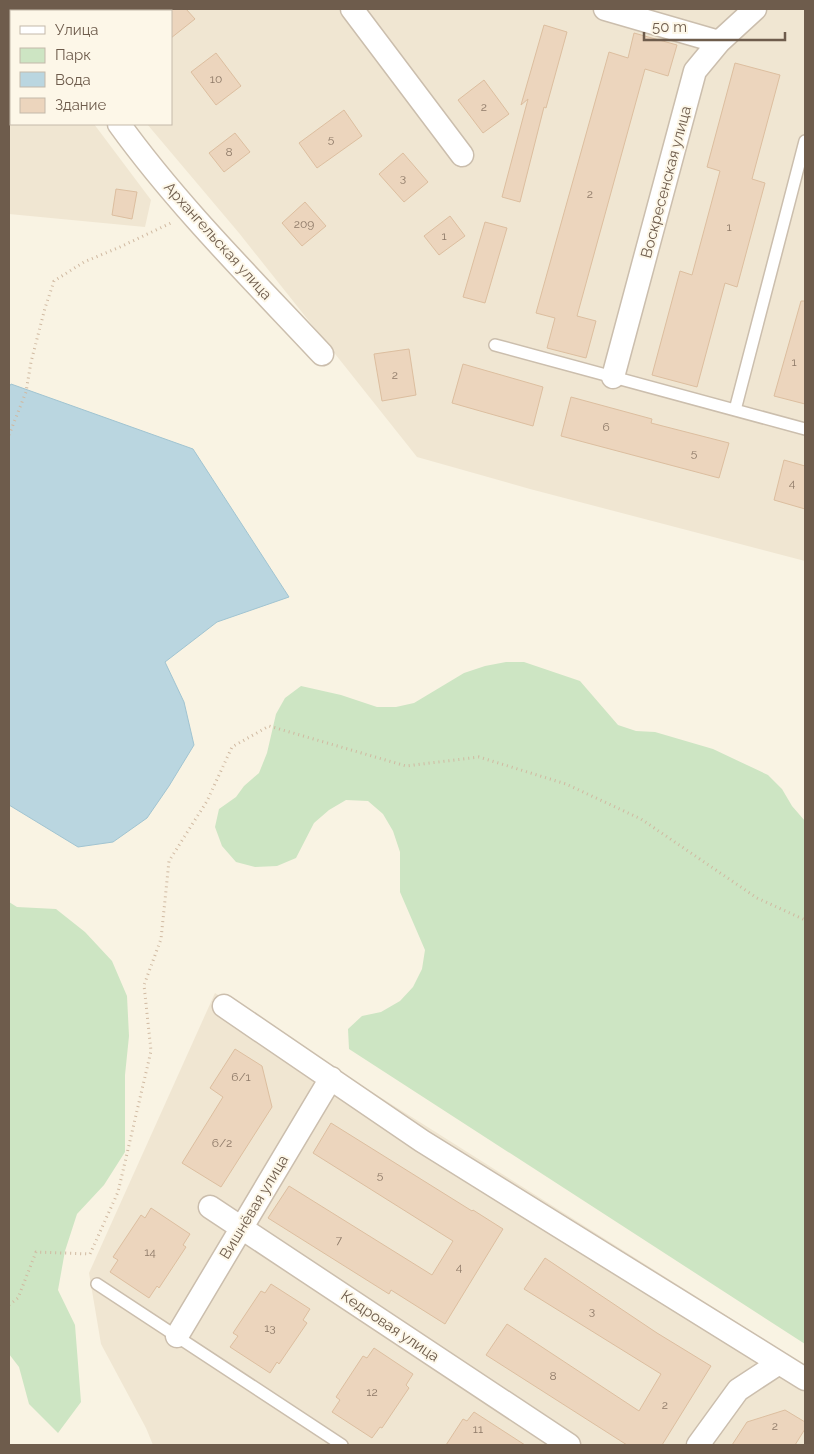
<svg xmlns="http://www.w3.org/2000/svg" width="814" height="1454" font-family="Raleway,sans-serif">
	<rect width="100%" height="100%" fill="#f9f3e3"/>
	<path fill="#f0e6d2" d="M 59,9 L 805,9 L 805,561 L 530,489 L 417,457 L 239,233 L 147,124 L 171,124 L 171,11 L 61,11 Z
		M 9,10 L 11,14 L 11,124 L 94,124 L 151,200 L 145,227 L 9,214 Z
		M 215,993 L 805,1365 L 805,1445 L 153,1445 L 146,1428 L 101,1344 L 89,1273 Z"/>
	<path fill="#cde5c3" d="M 506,662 L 524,662 L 580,681 L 618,725 L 636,731 L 655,732 L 713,749 L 768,775 L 782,789 L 792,806 L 805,821 L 805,1344 L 349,1049 L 348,1029 L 362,1016 L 381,1012 L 400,1001 L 413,987 L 422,969 L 425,950 L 400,892 L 400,852 L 393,831 L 383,814 L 368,801 L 346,800 L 329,810 L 314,823 L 296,858 L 277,866 L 255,867 L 236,862 L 222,846 L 215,827 L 219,809 L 236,797 L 244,786 L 259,773 L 267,753 L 276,714 L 285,698 L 301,686 L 341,695 L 377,707 L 396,707 L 414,703 L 464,673 L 485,666 Z
		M 9,902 L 17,907 L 56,909 L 85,932 L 112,961 L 127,996 L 129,1036 L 125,1075 L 125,1152 L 104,1185 L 77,1214 L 65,1251 L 58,1290 L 75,1325 L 81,1402 L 58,1433 L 29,1404 L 19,1367 L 9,1354 Z"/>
	<path fill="#bad6e0" stroke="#a1c4d1" d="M 11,384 L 193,449 L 289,597 L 217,622 L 165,662 L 184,702 L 194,745 L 169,786 L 147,818 L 113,842 L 78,847 L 9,805 L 9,387 Z"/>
	<path fill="#ecd5bd" stroke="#dcbe9f" d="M 171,9 L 186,9 L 195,19 L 171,38 Z
		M 544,25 L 567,32 L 546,108 L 544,107 L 520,202 L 502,197 L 528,99 L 521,105 Z
		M 634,33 L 677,45 L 668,76 L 645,69 L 577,316 L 596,321 L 586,358 L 547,348 L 555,318 L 536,313 L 609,52 L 628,58 Z
		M 216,53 L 241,86 L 216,105 L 191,72 Z
		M 735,63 L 780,75 L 752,179 L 765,183 L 737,287 L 725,283 L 697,387 L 652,375 L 680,271 L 692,275 L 720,171 L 707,167 Z
		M 484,80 L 509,114 L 483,133 L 458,100 Z
		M 344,110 L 362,136 L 317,168 L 299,143 Z
		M 235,133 L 250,152 L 224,172 L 209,153 Z
		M 403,153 L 428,182 L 404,202 L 379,174 Z
		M 116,189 L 137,192 L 132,219 L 112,215 Z
		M 305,202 L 326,226 L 302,246 L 282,223 Z
		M 450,216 L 465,236 L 439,255 L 424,236 Z
		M 485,222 L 507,228 L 485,303 L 463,297 Z
		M 801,301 L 805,301 L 805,404 L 774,396 Z
		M 409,349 L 416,395 L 382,401 L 374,354 Z
		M 463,364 L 543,387 L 533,426 L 452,403 Z
		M 571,397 L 652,419 L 651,423 L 729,443 L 719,478 L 561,436 Z
		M 784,460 L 805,466 L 805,509 L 774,500 Z
		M 235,1049 L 262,1066 L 272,1107 L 221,1187 L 182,1163 L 223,1097 L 210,1088 Z
		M 331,1123 L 472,1211 L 473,1210 L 503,1229 L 445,1324 L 391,1290 L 389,1294 L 268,1218 L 289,1186 L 432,1275 L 453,1241 L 313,1153 Z
		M 151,1208 L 190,1234 L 183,1245 L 186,1247 L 159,1288 L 157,1286 L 149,1298 L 110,1272 L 118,1260 L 113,1257 L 141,1215 L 145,1218 Z
		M 545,1258 L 657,1333 L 711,1366 L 662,1445 L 627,1445 L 486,1355 L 507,1324 L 639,1411 L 661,1374 L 524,1289 Z
		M 271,1284 L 310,1309 L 303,1320 L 307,1323 L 279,1364 L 277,1362 L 270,1373 L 230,1347 L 238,1336 L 233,1333 L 261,1291 L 265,1293 Z
		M 374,1348 L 413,1374 L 406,1385 L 409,1388 L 382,1428 L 380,1427 L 372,1438 L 332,1412 L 340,1400 L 336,1397 L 363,1356 L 367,1358 Z
		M 785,1410 L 805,1422 L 805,1429 L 795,1445 L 732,1445 L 747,1422 Z
		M 474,1412 L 525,1445 L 446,1445 L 463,1419 L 467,1421 Z"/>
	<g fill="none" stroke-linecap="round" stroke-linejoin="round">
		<g stroke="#cbbead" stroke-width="14">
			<path id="lane" d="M 495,345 L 805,429
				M 735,410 L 805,141
				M 97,1284 L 342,1445"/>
		</g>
		<g stroke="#cbbead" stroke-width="25">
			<path id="street" d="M 35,9 L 37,11
				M 352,9 L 462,155
				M 605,9 L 719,42
				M 119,124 C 179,207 252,279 322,354
				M 613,377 L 695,71 L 719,42 L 755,9
				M 224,1006 L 422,1141 L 805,1379
				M 210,1207 L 569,1445
				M 177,1336 L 331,1078
				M 698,1445 L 738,1390 L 779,1363"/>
		</g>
		<path stroke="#d0b9a1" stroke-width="3" stroke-dasharray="1 4" stroke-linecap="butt" d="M 9,435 L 26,392 L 31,362 L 45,308 L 54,281 L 84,262 L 120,247 L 173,222
			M 9,1305 L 18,1298 L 36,1252 L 90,1254 L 118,1192 L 151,1051 L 144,985 L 161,939 L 169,861 L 207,801 L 232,747 L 269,726 L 406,766 L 479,757 L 566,784 L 641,819 L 757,898 L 805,920"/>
		<use href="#lane" stroke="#fff" stroke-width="11"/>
		<use href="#street" stroke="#fff" stroke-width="22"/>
	</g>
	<g text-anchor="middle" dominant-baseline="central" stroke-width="4" stroke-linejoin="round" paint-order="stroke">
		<g font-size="12" fill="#8e7a68">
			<text x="216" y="79">10</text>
			<text x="484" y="107">2</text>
			<text x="331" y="139">5</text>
			<text x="229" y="152">8</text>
			<text x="403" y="178">3</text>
			<text x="590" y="194">2</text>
			<text x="304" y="224">209</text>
			<text x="729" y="227">1</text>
			<text x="444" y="236">1</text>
			<text x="794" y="362">1</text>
			<text x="395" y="375">2</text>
			<text x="606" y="427">6</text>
			<text x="694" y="453">5</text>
			<text x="792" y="483">4</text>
			<text x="241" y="1077">6/1</text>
			<text x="222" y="1143">6/2</text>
			<text x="380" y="1175">5</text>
			<text x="339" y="1240">7</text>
			<text x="150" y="1252">14</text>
			<text x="459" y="1267">4</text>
			<text x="592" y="1311">3</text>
			<text x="270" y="1328">13</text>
			<text x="553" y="1376">8</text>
			<text x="372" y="1392">12</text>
			<text x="665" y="1405">2</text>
			<text x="775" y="1426">2</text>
			<text x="478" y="1429">11</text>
		</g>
		<g font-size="15" fill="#6e5c4c" stroke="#fdf7e8">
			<text transform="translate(666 182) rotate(-75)">Воскресенская улица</text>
			<text transform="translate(218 241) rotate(48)">Архангельская улица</text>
			<text transform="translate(254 1207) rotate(-59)">Вишнёвая улица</text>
			<text transform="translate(390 1326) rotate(34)">Кедровая улица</text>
		</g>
	</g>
	<rect width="814" height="1454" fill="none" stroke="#6e5c4c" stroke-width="20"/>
	<rect x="10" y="10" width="162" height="115" fill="#fdf7e8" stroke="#c4b9aa"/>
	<rect x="20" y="26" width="25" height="8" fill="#ffffff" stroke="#c4b9aa"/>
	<text x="55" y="35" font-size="15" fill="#6e5c4c">Улица</text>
	<rect x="20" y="48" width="25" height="15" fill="#cde5c3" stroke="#c4b9aa"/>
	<text x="55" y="60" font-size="15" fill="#6e5c4c">Парк</text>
	<rect x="20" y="72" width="25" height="15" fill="#bad6e0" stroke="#c4b9aa"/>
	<text x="55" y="85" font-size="15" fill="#6e5c4c">Вода</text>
	<rect x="20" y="98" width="25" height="15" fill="#ecd5bd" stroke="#c4b9aa"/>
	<text x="55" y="110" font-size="15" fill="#6e5c4c">Здание</text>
	<path d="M644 32v8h141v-8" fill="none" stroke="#6e5c4c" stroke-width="2.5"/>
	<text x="652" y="32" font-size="15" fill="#6e5c4c" stroke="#fdf7e8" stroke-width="4" paint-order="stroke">50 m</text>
</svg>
